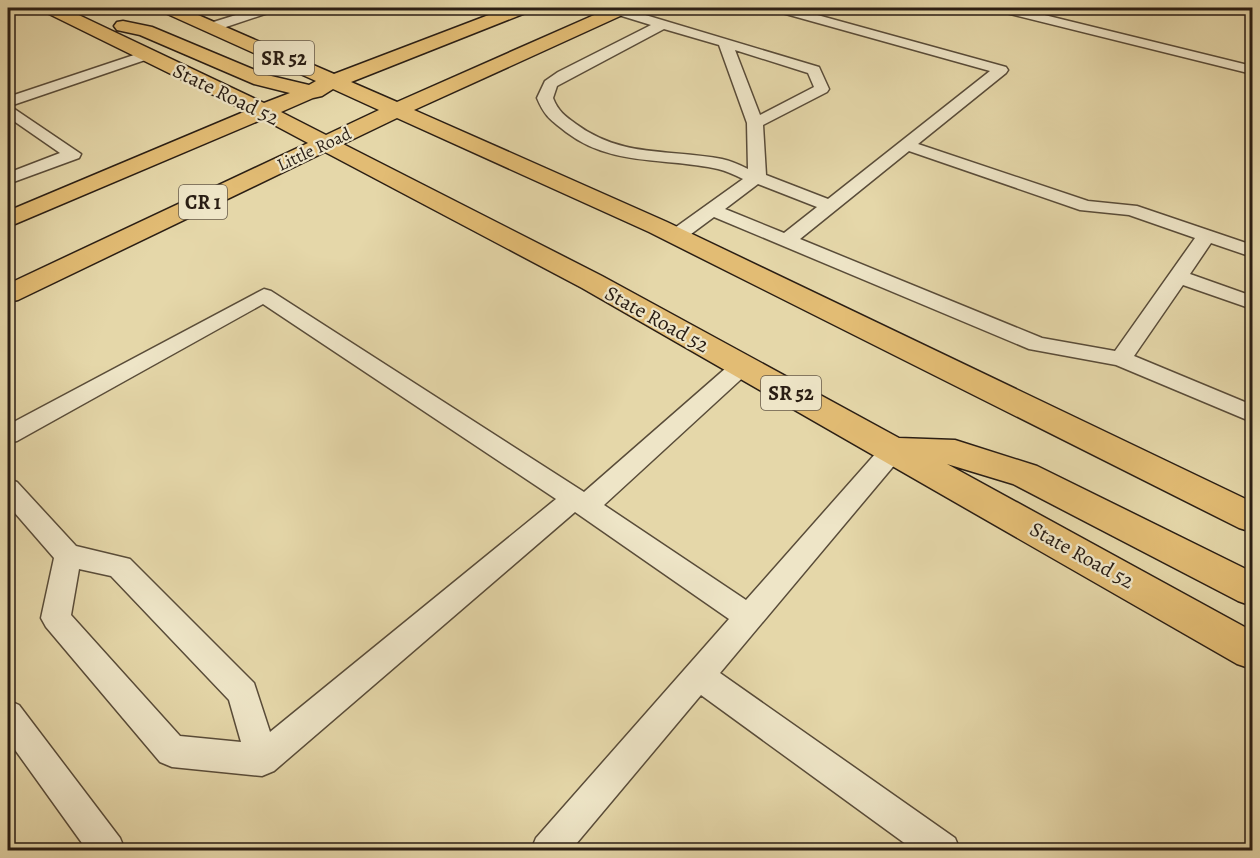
<svg xmlns="http://www.w3.org/2000/svg" width="1260" height="858" font-family="Alegreya,serif">
	<rect width="100%" height="100%" fill="#e5d7a9"/>
	<filter id="stains"><feTurbulence type="fractalNoise" baseFrequency=".00333" numOctaves="4"/><feColorMatrix values="0 0 0 0 .2 0 0 0 0 .09 0 0 0 0 .02 0 0 0 .5 -.17"/></filter>
	<radialGradient id="worn" r=".72"><stop offset=".6" stop-color="#630" stop-opacity="0"/><stop offset="1" stop-color="#630" stop-opacity=".3"/></radialGradient>
	<g fill="none" stroke-linecap="round" stroke-linejoin="round">
		<g stroke="#594c39" stroke-width="3">
			<path id="service" d="M 258,8 L 275,8 L 274,11 L 217,30 L 212,31 L 205,27 L 207,24 Z
				M 612,8 L 622,8 L 819,67 L 829,89 L 827,92 L 763,125 L 766,175 L 828,199 L 990,71 L 775,11 L 774,8 L 792,8 L 1006,67 L 1008,70 L 1006,73 L 918,144 L 1088,201 L 1137,206 L 1252,245 L 1252,257 L 1211,243 L 1190,274 L 1252,296 L 1252,309 L 1183,285 L 1134,356 L 1252,405 L 1252,422 L 1116,365 L 1029,349 L 714,217 L 683,240 L 669,240 L 667,236 L 669,232 L 743,179 C 735,175 726,171 718,169 C 665,157 612,167 566,132 C 551,120 545,117 537,98 L 545,81 L 558,72 L 651,25 L 612,13 ZM 664,29 L 719,45 L 747,123 L 748,169 C 740,165 731,161 722,159 C 670,149 622,158 576,124 C 565,116 558,111 553,98 L 557,86 ZM 735,50 L 808,73 L 814,87 L 760,115 ZM 909,151 L 1080,210 L 1129,215 L 1195,238 L 1115,351 L 1042,338 L 800,239 ZM 758,184 L 817,207 L 784,233 L 725,209 Z
				M 997,8 L 1016,8 L 1252,66 L 1252,74 L 998,11 Z
				M 146,51 L 153,55 L 151,58 L 10,106 L 81,154 L 79,158 L 8,184 L 8,173 L 60,153 L 8,117 L 8,97 Z
				M 264,289 L 271,291 L 584,492 L 734,361 L 742,359 L 750,361 L 753,366 L 750,371 L 604,505 L 746,600 L 884,444 L 893,441 L 902,444 L 905,450 L 902,456 L 720,673 L 955,838 L 960,850 L 914,850 L 701,695 L 571,850 L 531,850 L 536,838 L 729,619 L 575,512 L 274,771 L 262,776 L 172,767 L 160,762 L 46,627 L 41,618 L 54,558 L 8,505 L 8,479 L 17,482 L 76,546 L 130,559 L 254,683 L 270,732 L 556,499 L 263,304 L 17,441 L 8,443 L 8,425 ZM 79,569 L 111,576 L 229,700 L 241,742 L 180,736 L 71,615 Z
				M 8,700 L 19,705 L 120,838 L 125,850 L 87,850 L 8,740 Z"/>
		</g>
		<g stroke="#2a1e14" stroke-width="3">
			<path id="primary" d="M 43,8 L 64,8 L 264,103 L 290,93 L 254,84 L 140,35 L 117,30 L 114,26 L 117,22 L 123,21 L 152,27 L 267,75 L 309,85 L 316,81 L 163,12 L 160,8 L 182,8 L 334,74 L 507,8 L 530,8 L 528,12 L 351,82 L 397,102 L 610,8 L 631,8 L 629,12 L 414,110 L 667,222 L 1252,502 L 1252,532 L 1239,528 L 649,232 L 397,118 L 343,144 L 602,276 L 899,438 L 955,440 L 1037,466 L 1252,572 L 1252,606 L 1238,601 L 1013,484 L 947,464 L 1252,631 L 1252,669 L 1237,664 L 582,288 L 325,152 L 18,300 L 8,302 L 8,284 L 308,143 L 263,119 L 8,227 L 8,211 L 246,111 L 45,12 ZM 333,89 L 379,110 L 326,135 L 281,112 L 313,98 L 322,96 Z"/>
		</g>
		<use href="#service" fill="#eee5c7" fill-rule="evenodd"/>
		<use href="#primary" fill="#e2bc74" fill-rule="evenodd"/>
	</g>
	<g text-anchor="middle" dominant-baseline="central" stroke-width="4.5" stroke-linejoin="round" paint-order="stroke">
		<g font-size="18" fill="#2a1e14" stroke="#eee5c7">
			<text transform="translate(314 149) rotate(-25)">Little Road</text>
		</g>
		<g fill="#eee5c7" stroke="#655a4a" stroke-width="1.5">
			<rect x="254" y="41" width="60" height="34" rx="4.5"/>
			<rect x="179" y="185" width="48" height="34" rx="4.5"/>
			<rect x="761" y="376" width="60" height="34" rx="4.5"/>
		</g>
		<g font-size="20" font-weight="bold" fill="#2a1e14">
			<text x="284" y="58">SR 52</text>
			<text x="203" y="202">CR 1</text>
			<text x="791" y="393">SR 52</text>
		</g>
		<g font-size="21" fill="#2a1e14" stroke="#eee5c7">
			<text transform="translate(226 94) rotate(26)">State Road 52</text>
			<text transform="translate(657 319) rotate(29)">State Road 52</text>
			<text transform="translate(1082 555) rotate(29)">State Road 52</text>
		</g>
	</g>
	<rect width="1260" height="858" fill="none" stroke="#e5d7a9" stroke-width="30"/>
	<rect x="9" y="9" width="1242" height="840" fill="none" stroke="#2a1e14" stroke-width="3"/>
	<rect x="15" y="15" width="1230" height="828" fill="none" stroke="#2a1e14" stroke-width="1.5"/>
	<rect width="100%" height="100%" filter="url(#stains)"/>
	<rect width="100%" height="100%" fill="url(#worn)"/>
</svg>
